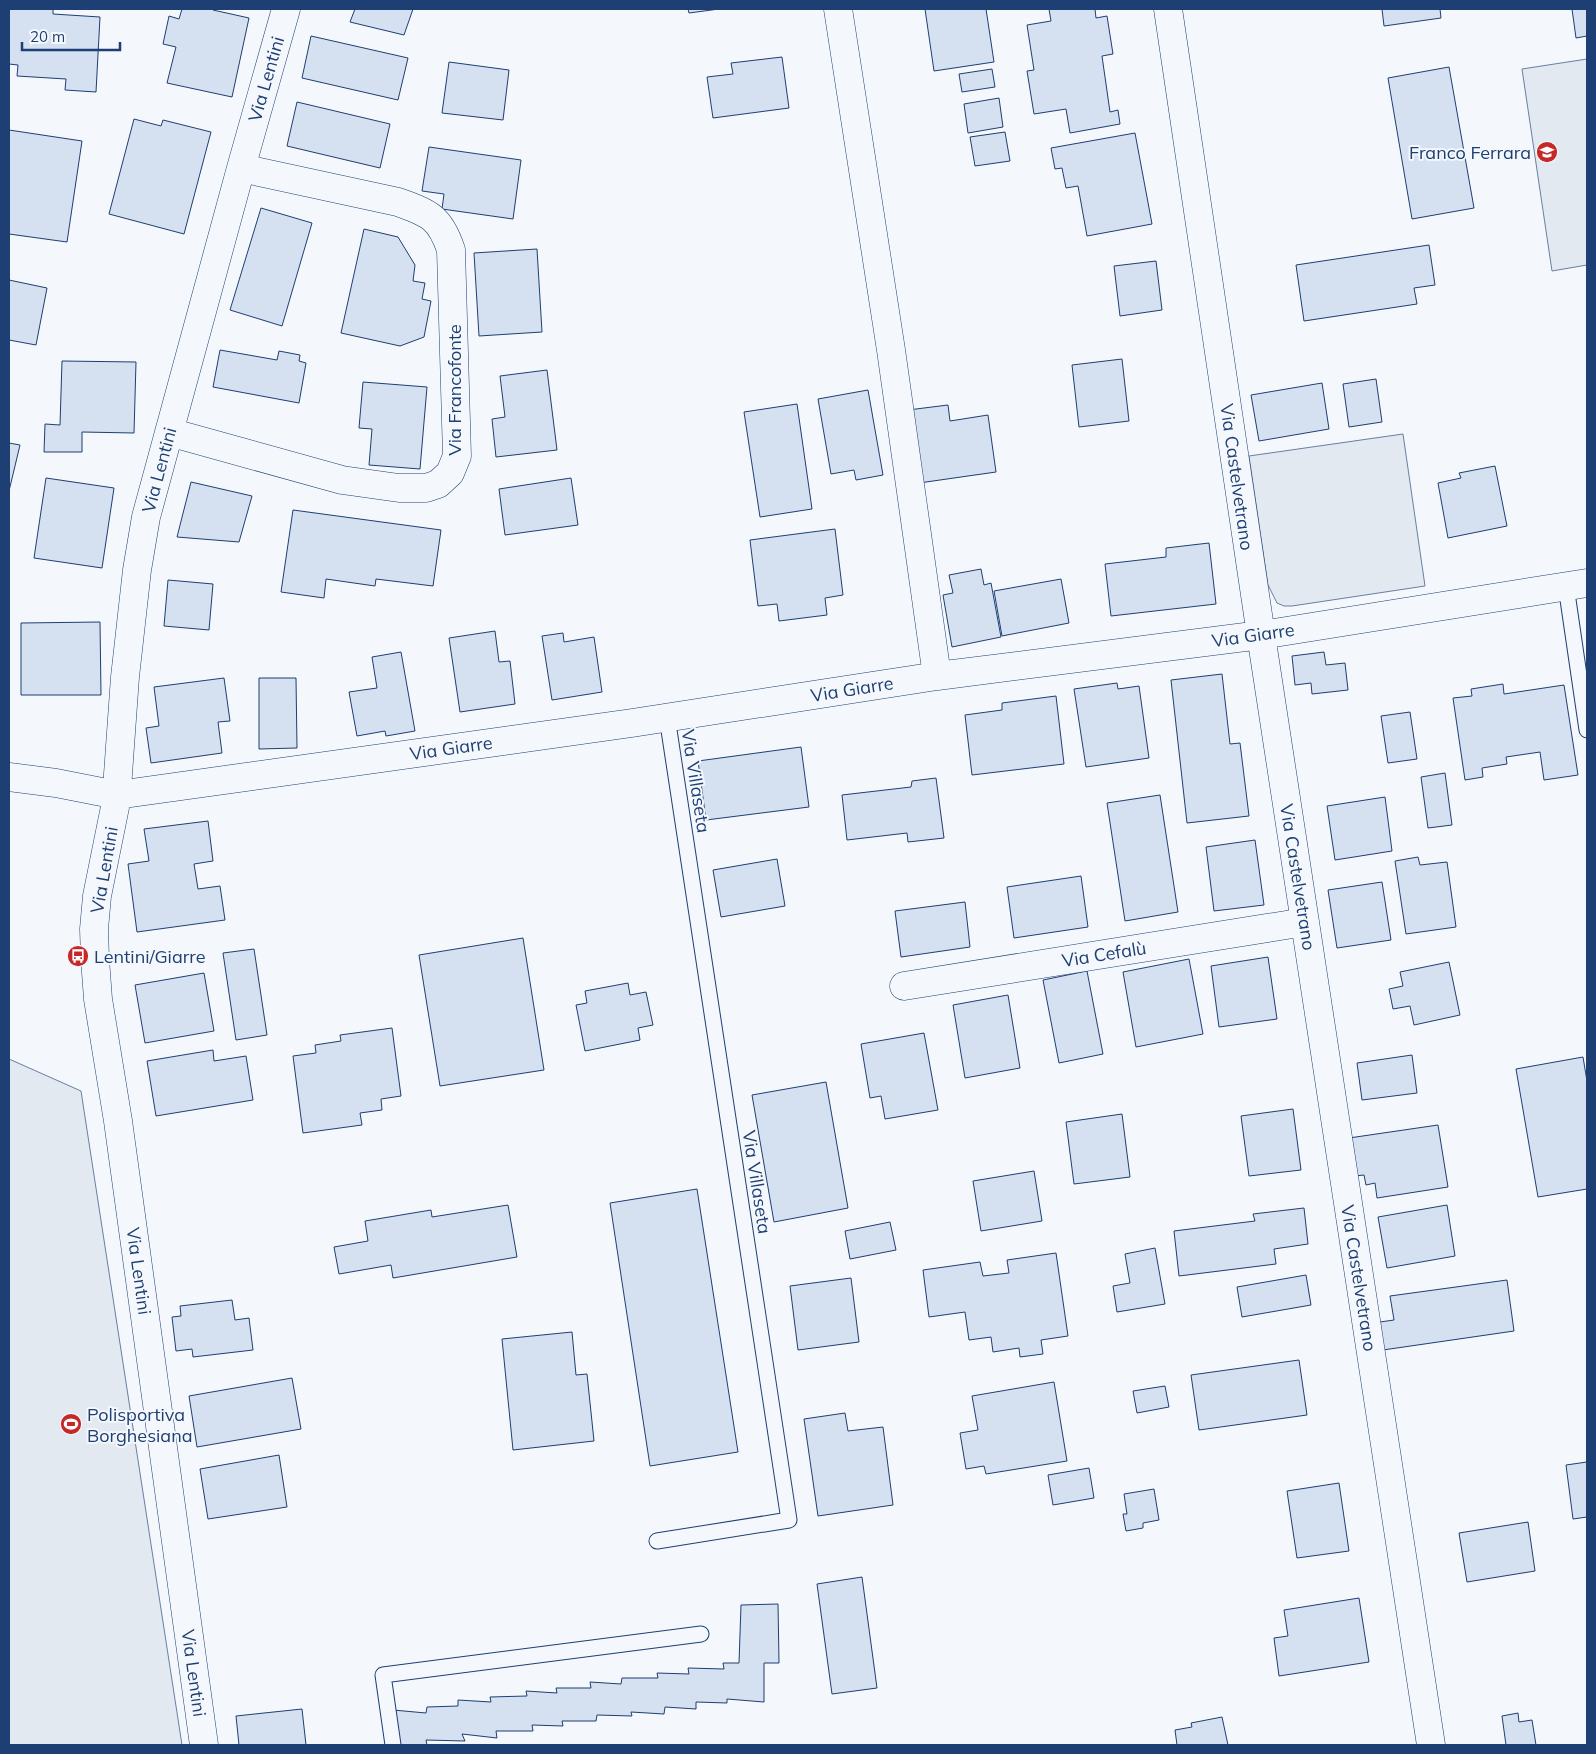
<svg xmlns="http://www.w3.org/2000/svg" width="1596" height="1754" font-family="Mulish,sans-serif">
	<rect width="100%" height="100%" fill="#f4f7fb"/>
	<path fill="#e3e9f0" stroke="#687fa3" d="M 1587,59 L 1587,265 L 1552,271 L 1522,69 Z
		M 1403,434 L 1425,586 L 1292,606 L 1284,606 L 1277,603 L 1268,585 L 1249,456 Z
		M 9,1059 L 81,1091 L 182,1745 L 9,1745 Z"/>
	<path fill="#d5e0f0" stroke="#1d3f73" d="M 9,9 L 53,9 L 53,14 L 100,17 L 96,92 L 65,90 L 66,79 L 17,76 L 18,65 L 9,64 Z
		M 182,9 L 214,9 L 213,10 L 249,18 L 232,97 L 167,83 L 176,47 L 163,44 L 169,16 L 179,19 Z
		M 355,9 L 413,9 L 404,35 L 350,22 Z
		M 688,9 L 719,9 L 689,13 Z
		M 925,9 L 986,9 L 994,62 L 934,71 Z
		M 1049,9 L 1095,9 L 1096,18 L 1107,16 L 1113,54 L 1102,56 L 1110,112 L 1118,110 L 1120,124 L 1070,133 L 1066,109 L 1034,114 L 1027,71 L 1034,70 L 1027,25 L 1051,21 Z
		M 1382,9 L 1440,9 L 1441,18 L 1384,26 Z
		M 1572,9 L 1587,9 L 1587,36 L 1576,38 Z
		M 311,36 L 408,58 L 398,100 L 302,78 Z
		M 782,57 L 789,108 L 713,118 L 707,77 L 733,74 L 731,63 Z
		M 449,62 L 509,70 L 503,120 L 442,113 Z
		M 1449,67 L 1474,208 L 1412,219 L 1388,78 Z
		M 992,69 L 995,87 L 962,92 L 959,74 Z
		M 999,98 L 1003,127 L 968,133 L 964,104 Z
		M 297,102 L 390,124 L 380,168 L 287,146 Z
		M 134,119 L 161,126 L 163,120 L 211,132 L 184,234 L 109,214 Z
		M 9,130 L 82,141 L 67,242 L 9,234 Z
		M 1005,132 L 1010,161 L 975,166 L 970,137 Z
		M 1135,133 L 1152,224 L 1087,236 L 1078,186 L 1066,188 L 1062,168 L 1055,169 L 1051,148 Z
		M 429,147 L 521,160 L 513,219 L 442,209 L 444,194 L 422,191 Z
		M 261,208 L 312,223 L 282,326 L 230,310 Z
		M 364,229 L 398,237 L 415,265 L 413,281 L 425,283 L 422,299 L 431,301 L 424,337 L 400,346 L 341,333 Z
		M 1429,245 L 1435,285 L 1414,288 L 1417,304 L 1304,321 L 1296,265 Z
		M 537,249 L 542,332 L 479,336 L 474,253 Z
		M 1156,261 L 1162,310 L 1120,316 L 1114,266 Z
		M 9,280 L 47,288 L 36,345 L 9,340 Z
		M 220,350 L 277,360 L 279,351 L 300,355 L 299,361 L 306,363 L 299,403 L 213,387 Z
		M 1122,359 L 1129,421 L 1079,427 L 1072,365 Z
		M 62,361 L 136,362 L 134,433 L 82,432 L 82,452 L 44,452 L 45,424 L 60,425 Z
		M 547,370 L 557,450 L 496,457 L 492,419 L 505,417 L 500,376 Z
		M 1376,379 L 1382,422 L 1349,427 L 1343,384 Z
		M 363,382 L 427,387 L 420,469 L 369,465 L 372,429 L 359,428 Z
		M 1322,383 L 1329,429 L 1259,441 L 1251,395 Z
		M 868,390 L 883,475 L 856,480 L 854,470 L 831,474 L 818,399 Z
		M 797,404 L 812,509 L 760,517 L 744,412 Z
		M 948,405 L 950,421 L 988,415 L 996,472 L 919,483 L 908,410 Z
		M 9,443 L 20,445 L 9,491 Z
		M 1495,466 L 1507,526 L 1448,538 L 1438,483 L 1461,478 L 1459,473 Z
		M 46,478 L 114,488 L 102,568 L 34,558 Z
		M 571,478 L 578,525 L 505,535 L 499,489 Z
		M 191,482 L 252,496 L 239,542 L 177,537 Z
		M 293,510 L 441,530 L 433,586 L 376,579 L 375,586 L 326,579 L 324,598 L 281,592 Z
		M 835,529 L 843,595 L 825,598 L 827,615 L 779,621 L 777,604 L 758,606 L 750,540 Z
		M 1209,543 L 1216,604 L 1111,616 L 1105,564 L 1166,557 L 1166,548 Z
		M 981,569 L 984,585 L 991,583 L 1001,637 L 952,647 L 943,595 L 953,593 L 949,575 Z
		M 1061,579 L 1069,623 L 1002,636 L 994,591 Z
		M 168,580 L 213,584 L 209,630 L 164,626 Z
		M 100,622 L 101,695 L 21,695 L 21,623 Z
		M 495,631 L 499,662 L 510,661 L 515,704 L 460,712 L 449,638 Z
		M 563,633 L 564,642 L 594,637 L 602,692 L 552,700 L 542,636 Z
		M 401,652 L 415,731 L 386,736 L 385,731 L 357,736 L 349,692 L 377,688 L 372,657 Z
		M 1324,652 L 1326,665 L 1345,663 L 1348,690 L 1312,694 L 1311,683 L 1295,685 L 1292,656 Z
		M 1222,674 L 1230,744 L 1240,743 L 1249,816 L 1187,823 L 1171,680 Z
		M 224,678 L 230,721 L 218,722 L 222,753 L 151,763 L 146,728 L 159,726 L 154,687 Z
		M 259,678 L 296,678 L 297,748 L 259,749 Z
		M 1117,683 L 1118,689 L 1139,686 L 1149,758 L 1086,767 L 1074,689 Z
		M 1503,684 L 1504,694 L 1564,685 L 1578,775 L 1544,780 L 1540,752 L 1506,757 L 1507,764 L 1482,768 L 1483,777 L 1465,780 L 1453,698 L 1472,696 L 1471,689 Z
		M 1056,696 L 1064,764 L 972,775 L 965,715 L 1002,710 L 1002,703 Z
		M 1410,712 L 1417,759 L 1388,763 L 1381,716 Z
		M 801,747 L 809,807 L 706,820 L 698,761 Z
		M 1445,773 L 1452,825 L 1428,828 L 1421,777 Z
		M 936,778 L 944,838 L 908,842 L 907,833 L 847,840 L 842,795 L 911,787 L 912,781 Z
		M 1160,795 L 1178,912 L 1125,921 L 1107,803 Z
		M 1385,797 L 1392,851 L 1335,860 L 1327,806 Z
		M 208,821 L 213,861 L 194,864 L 198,889 L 220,886 L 225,920 L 137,932 L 128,864 L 149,861 L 144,829 Z
		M 1255,840 L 1264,905 L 1214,911 L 1206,847 Z
		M 1418,857 L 1420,865 L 1447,862 L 1456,927 L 1406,934 L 1395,861 Z
		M 777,859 L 785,906 L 721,917 L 713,870 Z
		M 1081,876 L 1088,927 L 1014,938 L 1007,887 Z
		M 1382,882 L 1391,940 L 1337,948 L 1328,890 Z
		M 965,902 L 970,947 L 901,957 L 895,911 Z
		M 523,938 L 544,1070 L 440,1086 L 419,955 Z
		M 254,949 L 267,1035 L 236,1040 L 223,953 Z
		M 1268,957 L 1277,1019 L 1219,1027 L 1211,966 Z
		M 1189,959 L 1203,1034 L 1136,1047 L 1123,972 Z
		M 1449,962 L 1460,1015 L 1414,1025 L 1410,1006 L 1393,1009 L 1389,989 L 1403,986 L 1400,972 Z
		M 1087,971 L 1103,1054 L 1059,1063 L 1043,980 Z
		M 204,973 L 214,1031 L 145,1043 L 135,985 Z
		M 628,983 L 630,995 L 646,992 L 653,1025 L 638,1028 L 640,1040 L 585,1051 L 576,1005 L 587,1003 L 585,991 Z
		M 1008,995 L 1020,1068 L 965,1078 L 953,1005 Z
		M 392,1028 L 401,1096 L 381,1099 L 382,1110 L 360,1113 L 362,1125 L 303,1133 L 293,1056 L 316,1053 L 315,1045 L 341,1041 L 340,1035 Z
		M 924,1033 L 938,1110 L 885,1119 L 881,1096 L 870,1098 L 861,1044 Z
		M 213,1050 L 214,1061 L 246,1056 L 253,1100 L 156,1116 L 147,1061 Z
		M 1412,1055 L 1417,1093 L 1362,1100 L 1357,1063 Z
		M 1583,1057 L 1587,1081 L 1587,1189 L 1538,1197 L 1516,1069 Z
		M 826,1082 L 848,1208 L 774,1222 L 752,1095 Z
		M 1293,1109 L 1301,1170 L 1249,1176 L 1241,1116 Z
		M 1122,1114 L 1130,1177 L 1074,1184 L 1066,1122 Z
		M 1438,1125 L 1448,1187 L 1377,1198 L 1375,1183 L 1366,1185 L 1364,1175 L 1355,1176 L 1349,1138 Z
		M 1034,1171 L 1042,1221 L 981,1231 L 973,1181 Z
		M 697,1189 L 738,1452 L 650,1466 L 610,1203 Z
		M 508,1205 L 517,1257 L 393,1278 L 391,1265 L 339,1274 L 334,1247 L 368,1241 L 365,1221 L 431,1210 L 432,1217 Z
		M 1447,1205 L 1455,1256 L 1387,1268 L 1378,1217 Z
		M 1304,1208 L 1308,1244 L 1274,1249 L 1276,1264 L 1179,1276 L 1174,1231 L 1255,1221 L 1253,1214 Z
		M 890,1222 L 896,1250 L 850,1259 L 845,1231 Z
		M 1155,1248 L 1165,1304 L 1117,1312 L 1113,1286 L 1130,1283 L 1125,1254 Z
		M 1056,1253 L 1068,1336 L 1041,1340 L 1043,1354 L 1020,1357 L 1019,1348 L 993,1352 L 991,1337 L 969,1340 L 965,1312 L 929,1317 L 923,1270 L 980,1262 L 983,1276 L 1009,1273 L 1007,1260 Z
		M 1306,1275 L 1311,1305 L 1242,1317 L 1237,1287 Z
		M 851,1278 L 859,1342 L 798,1350 L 790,1286 Z
		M 1507,1280 L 1514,1331 L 1383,1350 L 1380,1322 L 1394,1320 L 1390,1296 Z
		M 232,1300 L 235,1320 L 249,1318 L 253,1350 L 193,1357 L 192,1349 L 176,1351 L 172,1317 L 181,1316 L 180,1306 Z
		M 572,1332 L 576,1375 L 587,1374 L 594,1441 L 513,1450 L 502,1339 Z
		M 1299,1360 L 1307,1415 L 1199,1430 L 1191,1375 Z
		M 292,1378 L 301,1429 L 197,1447 L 189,1396 Z
		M 1054,1382 L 1067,1461 L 986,1474 L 984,1466 L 966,1469 L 960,1433 L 978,1430 L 972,1396 Z
		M 1165,1386 L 1169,1407 L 1137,1413 L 1133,1391 Z
		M 845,1413 L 848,1431 L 883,1427 L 893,1505 L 818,1516 L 804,1419 Z
		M 279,1455 L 287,1507 L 208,1519 L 200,1469 Z
		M 1587,1462 L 1587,1517 L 1573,1519 L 1566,1465 Z
		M 1089,1468 L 1094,1498 L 1053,1505 L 1048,1475 Z
		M 1339,1483 L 1349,1551 L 1297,1558 L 1287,1491 Z
		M 1154,1489 L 1159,1520 L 1143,1523 L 1143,1528 L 1126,1531 L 1123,1514 L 1127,1514 L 1124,1494 Z
		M 1528,1522 L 1535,1571 L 1467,1582 L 1459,1533 Z
		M 862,1577 L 877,1688 L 832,1694 L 817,1584 Z
		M 1359,1598 L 1369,1662 L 1279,1676 L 1274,1638 L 1288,1636 L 1284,1610 Z
		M 778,1604 L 779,1663 L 764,1663 L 764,1702 L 727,1699 L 727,1703 L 696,1702 L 696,1709 L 665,1707 L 664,1714 L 631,1712 L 632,1716 L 597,1715 L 596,1721 L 562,1721 L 563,1726 L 532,1725 L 533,1731 L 496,1731 L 497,1738 L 462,1734 L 465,1741 L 426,1740 L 427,1745 L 394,1745 L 393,1710 L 426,1713 L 427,1707 L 458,1706 L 458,1700 L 491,1702 L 490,1697 L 527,1696 L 526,1691 L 557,1693 L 556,1688 L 591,1688 L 590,1682 L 621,1684 L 622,1678 L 658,1678 L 657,1673 L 689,1674 L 688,1668 L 724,1669 L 723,1663 L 739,1663 L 741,1605 Z
		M 302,1709 L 306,1745 L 239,1745 L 236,1716 Z
		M 1518,1713 L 1519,1722 L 1532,1720 L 1536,1745 L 1506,1745 L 1502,1716 Z
		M 1222,1717 L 1228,1745 L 1177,1745 L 1175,1730 L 1192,1727 L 1191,1723 Z"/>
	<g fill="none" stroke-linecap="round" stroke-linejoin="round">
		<g stroke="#1d3f73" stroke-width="17">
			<path id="service" d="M 1566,586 L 1587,730
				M 657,1541 L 789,1520 L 667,717
				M 393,1745 L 383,1675 L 701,1634"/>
		</g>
		<g stroke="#1d3f73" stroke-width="29">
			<path id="minor" d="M 838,9 L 891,350 L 937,676
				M 1168,9 L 1261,635 L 1431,1745
				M 169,432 L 342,480 L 399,488 L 426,488 L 438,484 L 450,473 L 457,456 L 451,250 C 440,217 429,213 398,202 L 241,168
				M 9,777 L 56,783 L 117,795 L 632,723 L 937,676 L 1261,635 L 1587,583
				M 904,986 L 1305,922
				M 204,1745 L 118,1121 L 98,999 L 95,959 L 94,929 L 97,896 L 116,802 L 125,677 L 137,570 L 146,517 L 241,168 L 286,9"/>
		</g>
		<use href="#service" stroke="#f4f7fb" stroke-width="15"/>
		<use href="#minor" stroke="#f4f7fb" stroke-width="28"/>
	</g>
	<defs>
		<g id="school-disc" transform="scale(1.125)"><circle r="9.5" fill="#c62828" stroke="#f4f7fb"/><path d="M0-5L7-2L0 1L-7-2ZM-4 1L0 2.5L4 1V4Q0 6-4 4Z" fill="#fff"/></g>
		<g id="bus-disc" transform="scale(1.125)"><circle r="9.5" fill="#c62828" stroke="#f4f7fb"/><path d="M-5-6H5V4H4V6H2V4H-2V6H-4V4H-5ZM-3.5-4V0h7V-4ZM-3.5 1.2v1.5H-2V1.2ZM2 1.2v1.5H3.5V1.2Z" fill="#fff"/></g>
		<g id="stadium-disc" transform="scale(1.125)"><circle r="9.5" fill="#c62828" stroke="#f4f7fb"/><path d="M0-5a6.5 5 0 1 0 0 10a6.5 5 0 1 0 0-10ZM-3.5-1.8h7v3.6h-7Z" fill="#fff"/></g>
	</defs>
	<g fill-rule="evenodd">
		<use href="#school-disc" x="1547" y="152"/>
		<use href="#bus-disc" x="78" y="956"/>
		<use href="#stadium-disc" x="71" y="1424"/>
	</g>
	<g text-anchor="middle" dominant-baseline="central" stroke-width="4" stroke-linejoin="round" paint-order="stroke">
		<g font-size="18" fill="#1d3f73" stroke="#f4f7fb">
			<text transform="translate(266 79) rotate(-74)">Via Lentini</text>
			<text transform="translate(454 390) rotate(-90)">Via Francofonte</text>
			<text transform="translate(159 470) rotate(-75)">Via Lentini</text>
			<text transform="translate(1237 477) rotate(82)">Via Castelvetrano</text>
			<text transform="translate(1253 635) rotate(-8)">Via Giarre</text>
			<text transform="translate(852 689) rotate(-9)">Via Giarre</text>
			<text transform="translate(451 748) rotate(-8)">Via Giarre</text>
			<text transform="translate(696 781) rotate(81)">Via Villaseta</text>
			<text transform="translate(104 870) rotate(-80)">Via Lentini</text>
			<text transform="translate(1298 877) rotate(81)">Via Castelvetrano</text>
			<text transform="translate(1104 954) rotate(-9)">Via Cefalù</text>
			<text transform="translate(757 1182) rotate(81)">Via Villaseta</text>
			<text transform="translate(139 1271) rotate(82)">Via Lentini</text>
			<text transform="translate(1359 1278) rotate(81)">Via Castelvetrano</text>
			<text transform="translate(194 1673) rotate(82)">Via Lentini</text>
		</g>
		<g font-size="18" fill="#1d3f73" stroke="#f4f7fb" text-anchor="start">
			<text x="1531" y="152" text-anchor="end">Franco Ferrara</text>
			<text x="94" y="956">Lentini/Giarre</text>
			<text x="87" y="1414">Polisportiva<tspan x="87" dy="21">Borghesiana</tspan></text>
		</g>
	</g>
	<rect width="1596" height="1754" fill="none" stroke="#1d3f73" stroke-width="20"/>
	<path d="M22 42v8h98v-8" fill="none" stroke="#1d3f73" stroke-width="2.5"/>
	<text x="30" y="42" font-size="15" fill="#1d3f73" stroke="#f4f7fb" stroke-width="4" paint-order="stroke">20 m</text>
</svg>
